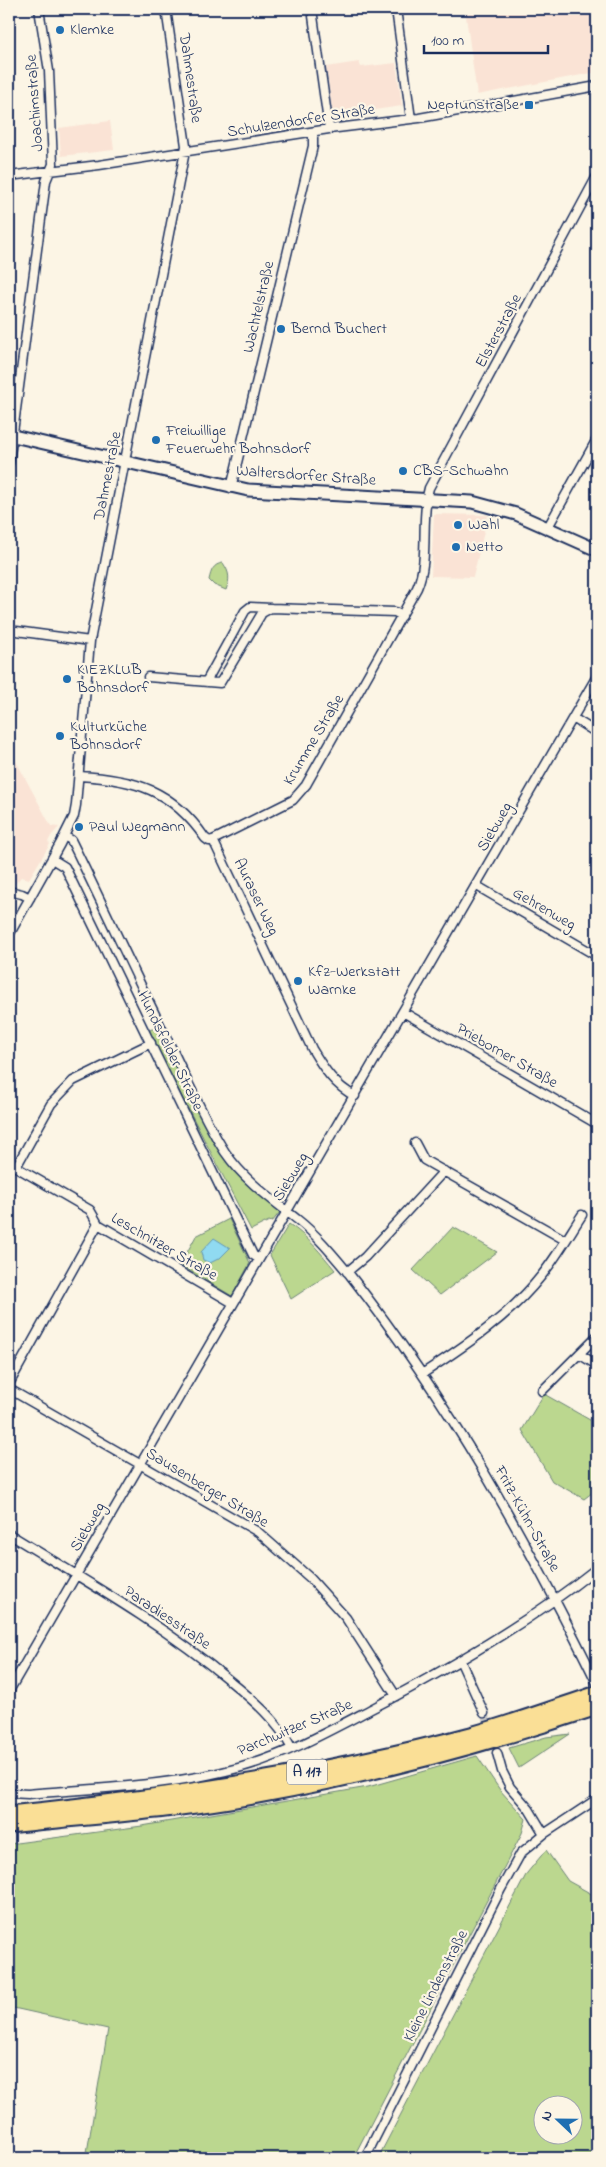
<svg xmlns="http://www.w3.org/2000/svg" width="606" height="2167" font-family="'Indie Flower',sans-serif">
	<rect width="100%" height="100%" fill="#fcf5e5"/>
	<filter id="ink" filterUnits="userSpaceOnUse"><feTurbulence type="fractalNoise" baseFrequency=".02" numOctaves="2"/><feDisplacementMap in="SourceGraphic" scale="10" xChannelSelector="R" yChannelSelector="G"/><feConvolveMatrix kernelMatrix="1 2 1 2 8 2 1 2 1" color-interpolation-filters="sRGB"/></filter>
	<g filter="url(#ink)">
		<path fill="#fae3d5" d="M 465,9 L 597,9 L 597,72 L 477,95 Z
			M 359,62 L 361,67 L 396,63 L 402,106 L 333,116 L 326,67 Z
			M 110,121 L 114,150 L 61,156 L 59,128 Z
			M 434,514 L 488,515 L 473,577 L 431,576 Z
			M 9,748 L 51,826 L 59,827 L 51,836 L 48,842 L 50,844 L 29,879 L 21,877 L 14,885 L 9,884 Z"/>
		<path fill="#bbd78f" stroke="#6b8376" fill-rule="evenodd" d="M 223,563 C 230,573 230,579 226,590 L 214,585 L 209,580 C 211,571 213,564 223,563 Z
			M 158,1026 L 213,1142 L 239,1175 L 280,1212 L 272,1222 L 269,1221 L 251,1230 L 148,1031 Z
			M 229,1219 L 250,1263 L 232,1296 L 180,1265 L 196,1236 Z
			M 289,1224 C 307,1236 321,1253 335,1270 L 291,1299 L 270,1255 Z
			M 453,1227 L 497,1252 L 440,1295 L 413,1270 Z
			M 544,1394 L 597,1424 L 597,1489 L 584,1499 L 552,1481 L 522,1430 Z
			M 570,1734 L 519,1768 L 509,1748 L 546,1737 Z
			M 477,1756 L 500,1790 L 526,1819 L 522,1833 L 353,2158 L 86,2158 L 108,2029 L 9,2007 L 9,1844 L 142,1826 L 368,1787 Z
			M 546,1850 L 568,1881 L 597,1897 L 597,2158 L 378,2158 L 527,1873 ZM 544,2104 L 574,2104 L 574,2134 L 544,2134 Z"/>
		<path fill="#90daf1" stroke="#6196b6" d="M 214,1238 L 230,1248 L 220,1258 L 210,1263 L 203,1260 L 201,1252 Z"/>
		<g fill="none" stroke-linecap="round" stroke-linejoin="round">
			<path stroke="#cfcdca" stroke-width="8" stroke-dasharray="8 4" stroke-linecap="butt" d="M 484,1713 L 497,1753"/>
			<g stroke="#1b2f5e" stroke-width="11">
				<path id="street" d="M 312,9 L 329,129
					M 396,9 L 411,119
					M 9,176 L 99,165 L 329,129 L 419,118 L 597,86
					M 9,463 L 46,181 L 53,164 L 49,71 L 39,9
					M 231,488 L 313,146 L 313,132
					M 548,527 L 597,439
					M 9,630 L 90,641
					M 148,677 L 220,683 L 262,613 L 271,608 L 395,612 L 402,616
					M 206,682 L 245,611 L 250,607 L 271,608
					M 573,718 L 597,733
					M 79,776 C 135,779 172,790 205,838 L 209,841 L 213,840
					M 64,836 L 71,840 C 106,911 139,983 174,1053 C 190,1086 205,1121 225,1152 C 244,1180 271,1199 298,1220 C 317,1235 334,1256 350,1275 C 450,1402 526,1539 597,1683
					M 213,840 L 293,800 L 306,785 L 417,588 C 430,558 420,520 429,488 L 597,176
					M 213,840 L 312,1049 C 324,1069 335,1086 355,1096
					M 52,859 L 65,867 L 234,1216 L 253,1255 L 259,1259
					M 477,886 L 597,956
					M 9,891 L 22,894 L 30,898
					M 9,935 L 60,844 L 74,816 L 76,805 L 90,641 L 186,146 L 166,9
					M 403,1012 L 597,1124
					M 415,1143 L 424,1160 L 565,1240
					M 9,1163 L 90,1210 L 98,1224 L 233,1303
					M 16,1167 L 51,1104 L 73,1081 L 151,1043
					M 347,1272 L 365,1257 L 444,1171
					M 579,1354 L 597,1365
					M 422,1374 C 466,1345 509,1317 542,1275 C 557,1256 569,1235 582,1215
					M 9,1384 L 98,1224
					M 9,1389 L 258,1532 L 310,1578 L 346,1618 L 396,1696
					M 542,1391 L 597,1336
					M 9,1534 C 84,1580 162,1624 230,1681 C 253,1700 278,1721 291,1747
					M 460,1660 L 484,1713
					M 9,1691 L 597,676
					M 497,1753 L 502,1771 L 510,1787 L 529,1809 L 544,1834
					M 9,1793 L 28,1794 C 99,1788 173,1786 242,1767 C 288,1754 331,1730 373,1708 C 451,1667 528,1623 597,1568
					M 365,2158 L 501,1889 L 521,1853 L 544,1834 L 597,1799"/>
			</g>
			<g stroke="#1b2f5e" stroke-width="15">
				<path id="secondary" d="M 9,435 L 248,490 L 472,502 L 516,514 L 597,550"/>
			</g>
			<g stroke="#1b2f5e" stroke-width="19">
				<path id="highway" d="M 9,1814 C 164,1798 320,1775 471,1735 C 514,1723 555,1708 597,1694
					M 9,1825 C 90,1816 173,1811 253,1796 C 370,1775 484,1745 597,1707"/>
			</g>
			<use href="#street" stroke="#fcf5e5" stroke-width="8"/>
			<use href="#secondary" stroke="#fcf5e5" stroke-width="11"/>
			<use href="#highway" stroke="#fadf96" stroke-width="15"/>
		</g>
	</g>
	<g fill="#1f6fb2" stroke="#fcf5e5" stroke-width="2">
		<circle cx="60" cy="30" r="5"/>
		<rect x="524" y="100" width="10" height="10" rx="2.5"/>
		<circle cx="281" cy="329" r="5"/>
		<circle cx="156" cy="440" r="5"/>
		<circle cx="403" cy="471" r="5"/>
		<circle cx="458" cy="525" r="5"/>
		<circle cx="456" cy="547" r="5"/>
		<circle cx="67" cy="679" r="5"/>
		<circle cx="60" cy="736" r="5"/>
		<circle cx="79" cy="827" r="5"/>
		<circle cx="298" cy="981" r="5"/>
	</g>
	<g text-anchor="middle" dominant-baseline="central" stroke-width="4.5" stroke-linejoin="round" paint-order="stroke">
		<rect fill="#fcf5e5" stroke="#5e6a86" stroke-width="1" x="287" y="1759.5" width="40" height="25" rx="4"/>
		<g font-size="15" font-weight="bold" fill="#1b2f5e">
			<text x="307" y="1772">A 117</text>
		</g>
		<g font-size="16" fill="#1b2f5e" stroke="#fcf5e5" text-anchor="start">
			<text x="70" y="30">Klemke</text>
			<text x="519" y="105" text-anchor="end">Neptunstraße</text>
			<text x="291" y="329">Bernd Buchert</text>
			<text x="166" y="431">Freiwillige<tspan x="166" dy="18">Feuerwehr Bohnsdorf</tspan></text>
			<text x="413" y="471">CBS-Schwahn</text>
			<text x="468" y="525">Wahl</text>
			<text x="466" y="547">Netto</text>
			<text x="77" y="670">KIEZKLUB<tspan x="77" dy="18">Bohnsdorf</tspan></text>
			<text x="70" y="727">Kulturküche<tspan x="70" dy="18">Bohnsdorf</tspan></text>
			<text x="89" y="827">Paul Wegmann</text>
			<text x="308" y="972">Kfz-Werkstatt<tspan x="308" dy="18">Warnke</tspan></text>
		</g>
		<g font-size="16" fill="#1b2f5e" stroke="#fcf5e5">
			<text transform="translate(190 78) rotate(82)">Dahmestraße</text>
			<text transform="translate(35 103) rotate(-94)">Joachimstraße</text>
			<text transform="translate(301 121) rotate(-9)">Schulzendorfer Straße</text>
			<text transform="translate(259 307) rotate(-77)">Wachtelstraße</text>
			<text transform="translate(499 331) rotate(-62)">Elsterstraße</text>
			<text transform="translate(108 476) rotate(-79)">Dahmestraße</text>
			<text transform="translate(306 476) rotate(4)">Waltersdorfer Straße</text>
			<text transform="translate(314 740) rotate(-59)">Krumme Straße</text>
			<text transform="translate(495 827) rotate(-60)">Siebweg</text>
			<text transform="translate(256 897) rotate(64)">Auraser Weg</text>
			<text transform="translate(544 909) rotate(30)">Gehrenweg</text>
			<text transform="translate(170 1051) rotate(64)">Hundsfelder Straße</text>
			<text transform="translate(507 1056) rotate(30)">Prieborner Straße</text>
			<text transform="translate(291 1177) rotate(-59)">Siebweg</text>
			<text transform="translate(164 1247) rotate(30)">Leschnitzer Straße</text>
			<text transform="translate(207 1488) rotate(31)">Sausenberger Straße</text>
			<text transform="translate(527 1519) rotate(61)">Fritz-Kühn-Straße</text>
			<text transform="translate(88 1527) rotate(-60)">Siebweg</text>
			<text transform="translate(167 1618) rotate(34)">Paradiesstraße</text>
			<text transform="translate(295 1728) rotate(-23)">Parchwitzer Straße</text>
			<text transform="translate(436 1986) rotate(-63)">Kleine Lindenstraße</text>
		</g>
	</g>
	<rect width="606" height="2167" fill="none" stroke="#fcf5e5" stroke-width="30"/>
	<rect x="15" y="15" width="576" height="2137" fill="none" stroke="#1b2f5e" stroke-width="2" filter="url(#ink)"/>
	<g transform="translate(558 2120) rotate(292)"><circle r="24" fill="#fcf5e5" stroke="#a2a6af"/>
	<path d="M0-4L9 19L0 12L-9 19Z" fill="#1f6fb2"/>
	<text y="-8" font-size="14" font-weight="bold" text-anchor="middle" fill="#1b2f5e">N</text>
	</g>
	<path d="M424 45v8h124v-8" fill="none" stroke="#1b2f5e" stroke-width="2.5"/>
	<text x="431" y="45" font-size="15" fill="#1b2f5e" stroke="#fcf5e5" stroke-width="4" paint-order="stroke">100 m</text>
</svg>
